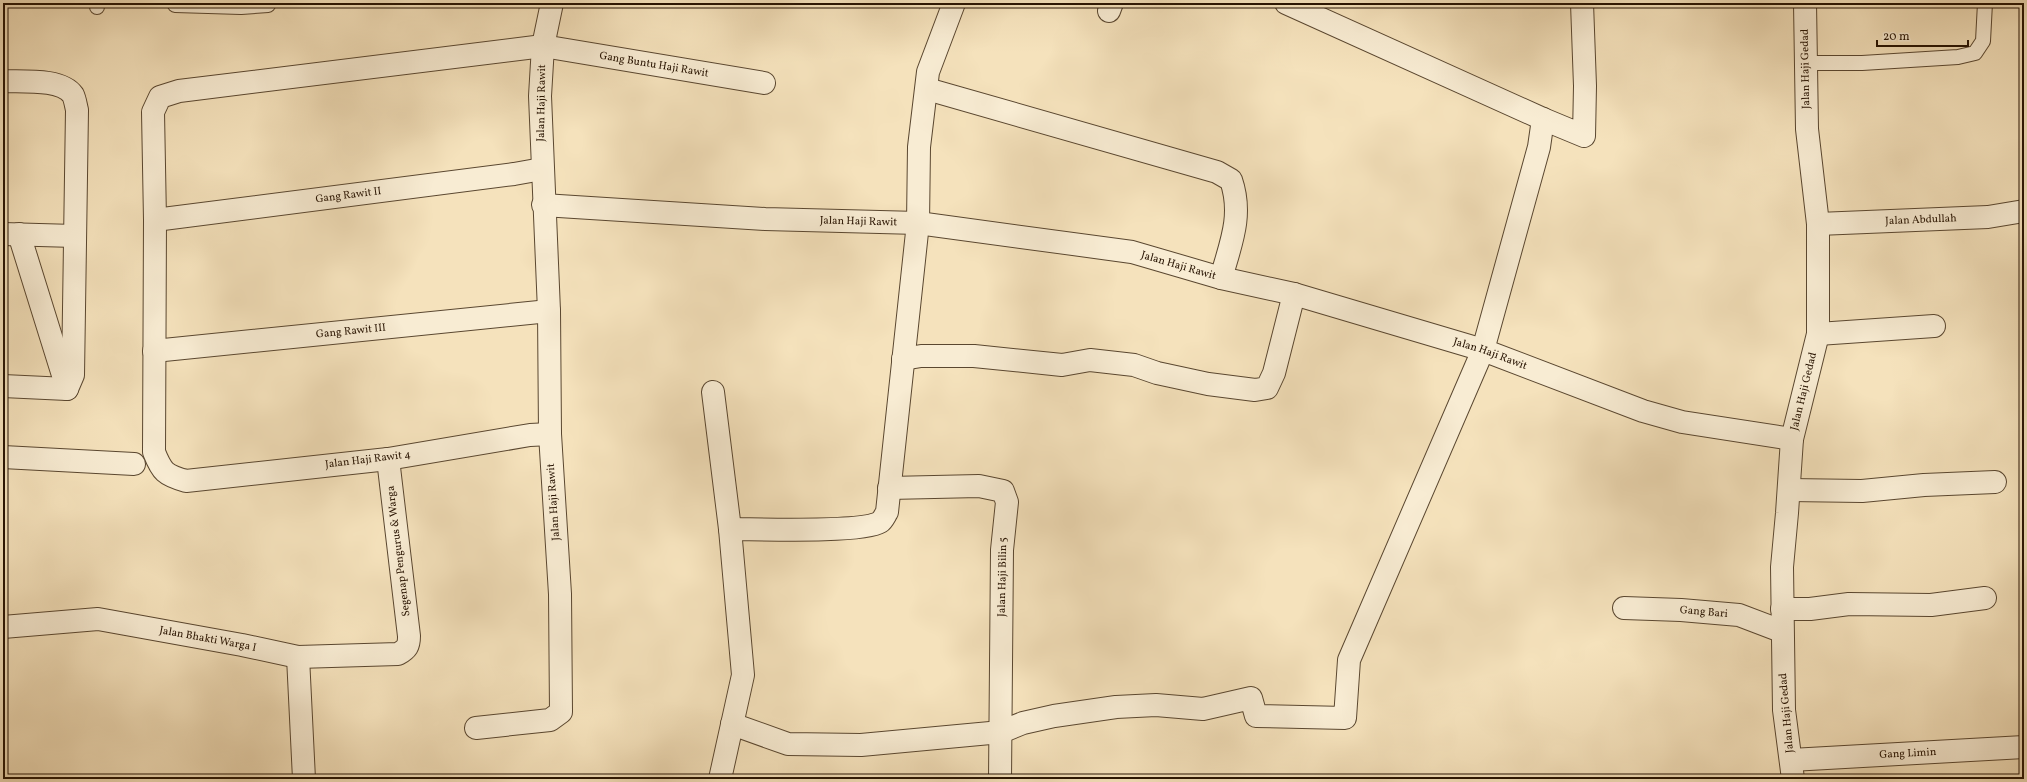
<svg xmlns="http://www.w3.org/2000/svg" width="2027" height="782" font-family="Vollkorn,serif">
	<rect width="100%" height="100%" fill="#f5e2bc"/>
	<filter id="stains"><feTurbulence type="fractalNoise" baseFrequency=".005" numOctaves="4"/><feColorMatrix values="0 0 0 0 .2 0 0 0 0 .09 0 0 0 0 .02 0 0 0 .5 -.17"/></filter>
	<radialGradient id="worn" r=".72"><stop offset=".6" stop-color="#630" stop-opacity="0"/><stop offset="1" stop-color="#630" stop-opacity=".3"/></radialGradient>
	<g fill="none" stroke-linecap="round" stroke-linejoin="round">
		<g stroke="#5a4730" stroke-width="16">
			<path id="lane" d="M 175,3 L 175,5 L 241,7 L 268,5 L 268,3
				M 97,7 L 97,3
				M 1806,63 L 1862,63 L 1958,57 L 1975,53 L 1983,41 L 1985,3"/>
		</g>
		<g stroke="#5a4730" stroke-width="24">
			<g id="street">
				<path d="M 1286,3 L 1543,119 L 1584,136 L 1585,86 L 1582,3"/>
				<path d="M 1109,11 L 1112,3"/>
				<path d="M 3,81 C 22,82 61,78 73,95 C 75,99 76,106 77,110 L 73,375 L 67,389"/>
				<path d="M 927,89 L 1217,172 L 1231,180 C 1243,215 1231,243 1221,278"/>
				<path id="s1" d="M 543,205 L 765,219 L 918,223 L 1132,252 L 1221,278 L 1294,294 L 1483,350 L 1643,411 L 1682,422 L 1792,439"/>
				<path id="s2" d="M 155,220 L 514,174 L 542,169"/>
				<path id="s3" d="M 1818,224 L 1988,217 L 2024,211"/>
				<path d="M 3,234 L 75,236"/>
				<path d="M 19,234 L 67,388"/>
				<path d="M 1818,334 L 1934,326"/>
				<path id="s4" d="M 154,351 L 549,311"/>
				<path d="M 903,359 L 921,356 L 974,356 L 1062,365 L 1090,360 L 1134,365 L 1157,373 L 1208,384 L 1255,390 L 1267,388 L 1274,373 L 1294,294"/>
				<path d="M 3,386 L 67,389"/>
				<path d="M 713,392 L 730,529 L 743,675 L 720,779"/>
				<path id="s5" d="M 550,434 L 530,435 L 388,459 L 186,481 C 165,475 162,472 154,452 L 155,220 L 153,112 L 160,97 L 179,91 L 543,46 L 764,83"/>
				<path d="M 3,457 L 134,464"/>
				<path d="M 889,488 L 979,486 L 1003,491 L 1007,502 L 1002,550 L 1000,779"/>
				<path d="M 1789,490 L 1862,491 L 1924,485 L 1995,482"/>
				<path d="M 730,529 C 757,529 863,533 880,522 C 883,520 885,515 887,512 L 918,223 L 919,147 L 928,72 L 954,3"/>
				<path id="s6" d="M 1624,608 L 1681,610 L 1739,615 L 1781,631"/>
				<path d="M 1782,609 L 1810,609 L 1849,604 L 1931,605 L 1985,598"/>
				<path id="s7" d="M 3,627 L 98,619 L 242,645 L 298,657 L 398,654 C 407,649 409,646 409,636 L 388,459"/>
				<path d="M 298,657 L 304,779"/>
				<path d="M 732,724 L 788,744 L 861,745 L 1001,732 L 1023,723 L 1054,716 L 1116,707 L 1156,705 L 1203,709 L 1251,698 L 1256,716 L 1345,718 L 1349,660 L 1483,350 L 1539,147 L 1543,119"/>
				<path d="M 476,728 L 550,720 L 561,712 L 560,594 L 550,434 L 549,311 L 540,96 L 543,46 L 552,3"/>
				<path id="s8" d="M 1791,760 L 2024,747"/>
				<path id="s9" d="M 1793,779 L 1784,710 L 1782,567 L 1787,513 L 1792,439 L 1818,334 L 1818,224 L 1807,129 L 1805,3"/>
			</g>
		</g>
		<use href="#lane" stroke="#f8ecd3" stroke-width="14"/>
		<use href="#street" stroke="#f8ecd3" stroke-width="22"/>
	</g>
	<g text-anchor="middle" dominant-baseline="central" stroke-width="3" stroke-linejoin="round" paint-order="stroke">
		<g font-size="11" fill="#271302" stroke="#f8ecd3">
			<text stroke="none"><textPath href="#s5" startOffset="1269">Gang Buntu Haji Rawit</textPath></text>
			<text transform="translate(1806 69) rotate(-91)">Jalan Haji Gedad</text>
			<text transform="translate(542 103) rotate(-89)">Jalan Haji Rawit</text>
			<text stroke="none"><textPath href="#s2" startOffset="195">Gang Rawit II</textPath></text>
			<text stroke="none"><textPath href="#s3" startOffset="103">Jalan Abdullah</textPath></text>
			<text stroke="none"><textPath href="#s1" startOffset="316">Jalan Haji Rawit</textPath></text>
			<text stroke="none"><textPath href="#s1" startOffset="640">Jalan Haji Rawit</textPath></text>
			<text stroke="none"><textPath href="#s4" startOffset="198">Gang Rawit III</textPath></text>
			<text stroke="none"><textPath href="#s1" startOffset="964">Jalan Haji Rawit</textPath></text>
			<text stroke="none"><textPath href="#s9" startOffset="390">Jalan Haji Gedad</textPath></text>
			<text transform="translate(368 460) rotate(-7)">Jalan Haji Rawit 4</text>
			<text transform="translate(554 502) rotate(-94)">Jalan Haji Rawit</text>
			<text transform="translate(399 551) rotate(-97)">Segenap Pengurus &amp; Warga</text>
			<text transform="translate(1003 577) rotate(-89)">Jalan Haji Bilin 5</text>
			<text stroke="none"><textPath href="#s6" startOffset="80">Gang Bari</textPath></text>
			<text stroke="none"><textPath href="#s7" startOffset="207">Jalan Bhakti Warga I</textPath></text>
			<text transform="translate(1787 713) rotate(-95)">Jalan Haji Gedad</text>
			<text stroke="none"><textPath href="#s8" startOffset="117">Gang Limin</textPath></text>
		</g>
	</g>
	<rect width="2027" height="782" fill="none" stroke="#f5e2bc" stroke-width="16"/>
	<rect x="4" y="4" width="2019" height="774" fill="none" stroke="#271302" stroke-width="2"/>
	<rect x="8" y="8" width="2011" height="766" fill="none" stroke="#271302"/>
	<path d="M1877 40v6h91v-6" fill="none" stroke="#271302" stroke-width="2"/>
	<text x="1883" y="40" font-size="12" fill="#271302" stroke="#f8ecd3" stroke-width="3" paint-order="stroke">20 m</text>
	<rect width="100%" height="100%" filter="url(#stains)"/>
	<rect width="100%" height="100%" fill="url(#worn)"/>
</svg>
